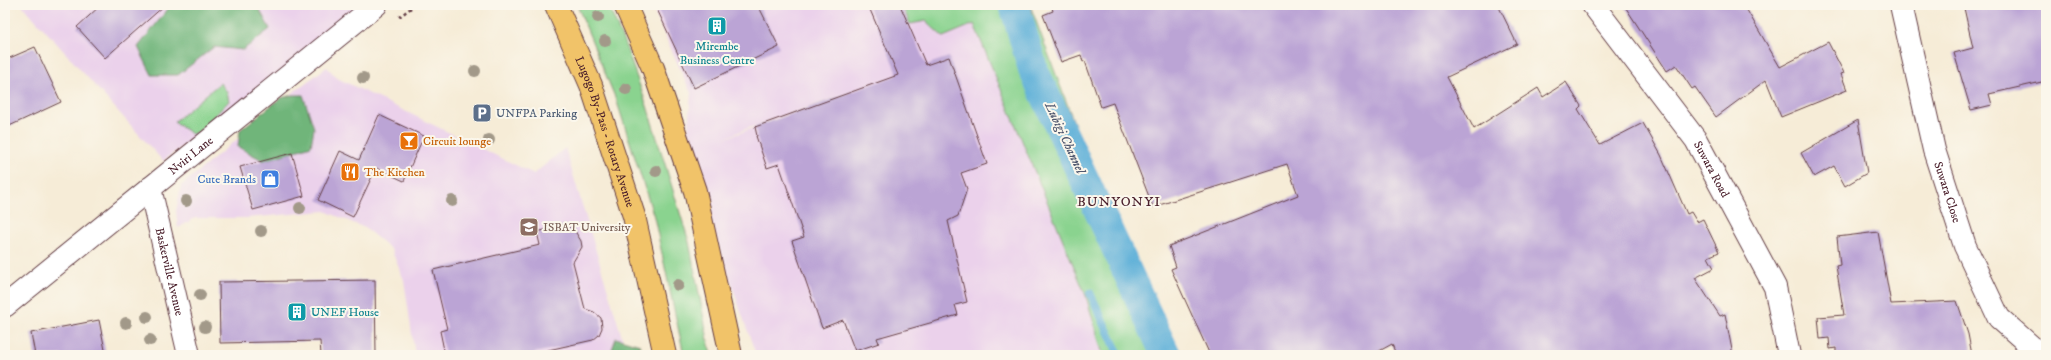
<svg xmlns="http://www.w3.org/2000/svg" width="2051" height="360" font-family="'IM FELL DW Pica',serif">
	<rect width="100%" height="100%" fill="#fbf7ec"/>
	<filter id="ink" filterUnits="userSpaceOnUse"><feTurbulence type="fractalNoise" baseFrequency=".025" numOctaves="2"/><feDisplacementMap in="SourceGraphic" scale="8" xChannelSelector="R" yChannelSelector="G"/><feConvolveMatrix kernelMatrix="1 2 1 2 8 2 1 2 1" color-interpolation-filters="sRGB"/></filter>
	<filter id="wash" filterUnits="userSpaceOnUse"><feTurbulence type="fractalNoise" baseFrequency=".012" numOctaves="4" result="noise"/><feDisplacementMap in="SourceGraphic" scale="16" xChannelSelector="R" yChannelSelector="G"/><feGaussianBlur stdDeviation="0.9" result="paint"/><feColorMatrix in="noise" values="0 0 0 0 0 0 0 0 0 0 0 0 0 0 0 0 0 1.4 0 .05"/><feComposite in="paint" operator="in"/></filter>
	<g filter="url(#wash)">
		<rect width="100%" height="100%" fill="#f6ecd7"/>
		<path fill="#ebd1eb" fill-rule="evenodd" d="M 22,5 L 362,5 L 279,74 L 163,161 Z
			M 651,5 L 916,5 L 926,21 L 943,37 L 974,24 L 1086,296 L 1103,355 L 756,355 L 686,153 L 691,93 ZM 872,84 L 723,139 L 743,130 Z
			M 327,67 L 337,78 L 534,174 L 565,148 L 625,347 L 593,355 L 415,355 L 404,280 L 391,249 L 365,228 L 325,211 L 247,218 L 195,218 L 178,228 L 176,211 L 181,186 L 296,90 Z"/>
		<path fill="#8ad38f" stroke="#6a795d" d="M 577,5 L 608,5 L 626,47 L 647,106 L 689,242 L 711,355 L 684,355 L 654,217 L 617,102 Z
			M 902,5 L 1030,5 L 1097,184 L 1170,355 L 1103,355 L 1086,296 L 974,24 L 943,37 L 926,21 L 910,24 Z
			M 220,83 L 227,92 L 229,101 L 199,132 L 192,134 L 174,122 Z"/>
		<path fill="#6fb57a" stroke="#5c6a52" d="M 171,5 L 257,5 L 270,29 L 243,50 L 214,47 L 178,75 L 152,75 L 138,47 Z
			M 292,95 L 303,95 L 314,128 L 311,146 L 264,161 L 238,147 L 240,130 L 281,98 Z
			M 616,338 L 640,345 L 645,355 L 610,355 Z"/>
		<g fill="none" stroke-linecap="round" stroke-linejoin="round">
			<path stroke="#5cafd8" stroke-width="8" d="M 1090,293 L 1119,355"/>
			<path stroke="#5cafd8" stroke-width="30" d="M 1014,5 L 1033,69 L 1166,355"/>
		</g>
		<g id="blocks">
			<path fill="#bba4d5" d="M 101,5 L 165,5 L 105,58 L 77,27 Z
				M 655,5 L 758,5 L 779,47 L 694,88 Z
				M 868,5 L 900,5 L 926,65 L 949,57 L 987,164 L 961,173 L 967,189 L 958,216 L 948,221 L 967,302 L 955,305 L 958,315 L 877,338 L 879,343 L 855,351 L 843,320 L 822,328 L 792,241 L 804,237 L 779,164 L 767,168 L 756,136 L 757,136 L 755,127 L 898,75 Z
				M 1051,5 L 1498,5 L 1517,44 L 1447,77 L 1474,129 L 1538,88 L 1543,97 L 1566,82 L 1581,106 L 1578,109 L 1600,145 L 1643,123 L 1661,155 L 1687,214 L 1691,212 L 1697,222 L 1703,219 L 1719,252 L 1708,257 L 1714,268 L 1695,278 L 1720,316 L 1725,314 L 1733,355 L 1396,355 L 1392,344 L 1372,355 L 1210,355 L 1171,269 L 1176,267 L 1169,246 L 1298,195 L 1287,164 L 1153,207 L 1113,103 L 1101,107 L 1085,61 L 1083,62 L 1081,55 L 1061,62 L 1043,15 L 1053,11 Z
				M 1624,5 L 1744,5 L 1780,67 L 1828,42 L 1844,73 L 1841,74 L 1847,90 L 1781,117 L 1766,80 L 1716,117 L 1695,87 L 1692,89 L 1676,65 L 1667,71 Z
				M 1978,5 L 2046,5 L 2046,81 L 1989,94 L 1992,105 L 1971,110 L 1954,53 L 1973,48 L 1964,8 Z
				M 35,47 L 61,102 L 5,128 L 5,60 Z
				M 379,115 L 424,136 L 404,181 L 376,168 L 353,217 L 318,200 L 340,151 L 359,160 Z
				M 1858,120 L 1867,173 L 1845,186 L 1834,166 L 1814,177 L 1801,153 Z
				M 292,153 L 304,196 L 253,210 L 240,167 Z
				M 564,225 L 573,228 L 581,241 L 582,247 L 573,262 L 585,309 L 594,312 L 601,318 L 602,328 L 599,335 L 593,340 L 526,355 L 445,355 L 440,331 L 447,329 L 433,270 L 540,245 L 537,232 Z
				M 1878,232 L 1891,304 L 1957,301 L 1968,334 L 1972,355 L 1836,355 L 1836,348 L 1830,349 L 1829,338 L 1820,339 L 1818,317 L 1844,315 L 1836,266 L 1840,265 L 1837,237 Z
				M 375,280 L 376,355 L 321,355 L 320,341 L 220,343 L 219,282 Z
				M 99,320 L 106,355 L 35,355 L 31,333 Z"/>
		</g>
	</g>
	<g filter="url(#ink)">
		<use href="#blocks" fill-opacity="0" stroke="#643e45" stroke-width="1"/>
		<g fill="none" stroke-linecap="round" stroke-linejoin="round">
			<g stroke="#643e45" stroke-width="24">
				<g id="minor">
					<path id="s1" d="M 1593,5 L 1696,140 L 1775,287 L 1789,355"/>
					<path id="s2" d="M 1901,5 L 1934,150 L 1965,246 L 1999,318 L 2041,355"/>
					<path id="s3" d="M 150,188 L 189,355"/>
					<path id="s4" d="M 5,306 L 376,5"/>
				</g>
			</g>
			<g stroke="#643e45" stroke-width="24">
				<g id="primary">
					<path id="s5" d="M 556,5 L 591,85 L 634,216 L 665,355"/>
					<path d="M 625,5 L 653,68 L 695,191 L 731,355"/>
				</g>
			</g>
			<path stroke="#643e45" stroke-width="2.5" stroke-dasharray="3 3" stroke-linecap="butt" d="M 399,17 L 415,5"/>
			<use href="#minor" stroke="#fff" stroke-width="22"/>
			<use href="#primary" stroke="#f1c369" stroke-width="22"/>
		</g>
		<g fill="#a29989">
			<circle cx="598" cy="17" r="6"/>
			<circle cx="605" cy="41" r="6"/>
			<circle cx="475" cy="71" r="6"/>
			<circle cx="363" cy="78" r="6"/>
			<circle cx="626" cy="89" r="6"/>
			<circle cx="489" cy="140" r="6"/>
			<circle cx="656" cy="171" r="6"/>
			<circle cx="186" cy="201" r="6"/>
			<circle cx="452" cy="201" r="6"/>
			<circle cx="300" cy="208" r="6"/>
			<circle cx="261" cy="231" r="6"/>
			<circle cx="678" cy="285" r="6"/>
			<circle cx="200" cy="295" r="6"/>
			<circle cx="147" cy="317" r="6"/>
			<circle cx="126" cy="323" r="6"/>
			<circle cx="205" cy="327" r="6"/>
			<circle cx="150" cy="340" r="6"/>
		</g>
	</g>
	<defs>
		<g id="building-square" transform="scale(1)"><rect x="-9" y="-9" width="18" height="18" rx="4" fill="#0f9aa8" stroke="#fbf7ec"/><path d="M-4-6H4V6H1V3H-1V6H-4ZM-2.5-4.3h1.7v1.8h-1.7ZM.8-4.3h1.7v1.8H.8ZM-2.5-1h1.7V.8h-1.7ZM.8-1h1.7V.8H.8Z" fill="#fff"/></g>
		<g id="parking-square" transform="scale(1)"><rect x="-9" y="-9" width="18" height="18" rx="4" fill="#5c6f8a" stroke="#fbf7ec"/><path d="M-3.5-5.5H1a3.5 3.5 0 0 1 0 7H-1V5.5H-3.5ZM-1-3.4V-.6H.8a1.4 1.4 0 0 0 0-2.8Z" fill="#fff"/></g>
		<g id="bar-square" transform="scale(1)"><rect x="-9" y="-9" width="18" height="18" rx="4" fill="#e8710a" stroke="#fbf7ec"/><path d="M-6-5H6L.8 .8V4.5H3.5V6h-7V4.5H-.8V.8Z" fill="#fff"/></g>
		<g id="restaurant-square" transform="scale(1)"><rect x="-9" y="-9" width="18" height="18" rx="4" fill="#e8710a" stroke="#fbf7ec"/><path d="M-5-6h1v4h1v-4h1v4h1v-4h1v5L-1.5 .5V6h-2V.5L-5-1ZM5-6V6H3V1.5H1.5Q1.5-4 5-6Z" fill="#fff"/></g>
		<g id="shop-square" transform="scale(1)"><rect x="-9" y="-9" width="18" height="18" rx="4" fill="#3f7fe0" stroke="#fbf7ec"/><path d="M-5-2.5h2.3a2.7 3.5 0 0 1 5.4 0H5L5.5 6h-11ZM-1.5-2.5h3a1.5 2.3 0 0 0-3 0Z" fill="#fff"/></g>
		<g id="university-square" transform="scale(1)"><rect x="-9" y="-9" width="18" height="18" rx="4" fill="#8d6e63" stroke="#fbf7ec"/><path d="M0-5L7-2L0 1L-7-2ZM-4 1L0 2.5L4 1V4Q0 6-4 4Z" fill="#fff"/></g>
	</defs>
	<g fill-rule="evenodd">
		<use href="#building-square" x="717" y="26"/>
		<use href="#parking-square" x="482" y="113"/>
		<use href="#bar-square" x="409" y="141"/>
		<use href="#restaurant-square" x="350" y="172"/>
		<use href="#shop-square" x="270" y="179"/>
		<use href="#university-square" x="529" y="227"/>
		<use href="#building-square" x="297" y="312"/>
	</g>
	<g text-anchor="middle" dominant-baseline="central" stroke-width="4" stroke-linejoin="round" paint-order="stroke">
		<g font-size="12" fill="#0d838f" stroke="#fbf7ec">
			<text x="717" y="46">Mirembe<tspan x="717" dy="14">Business Centre</tspan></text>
			<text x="311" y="312" text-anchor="start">UNEF House</text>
		</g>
		<g font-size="12" fill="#4e5e75" stroke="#fbf7ec" text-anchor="start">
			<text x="496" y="113">UNFPA Parking</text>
		</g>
		<g font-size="12" fill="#4a1f2b" stroke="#fbf7ec">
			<text stroke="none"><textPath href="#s5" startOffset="136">Lugogo By-Pass - Rotary Avenue</textPath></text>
			<text stroke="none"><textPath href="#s4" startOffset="239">Nviri Lane</textPath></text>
			<text stroke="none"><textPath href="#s1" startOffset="203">Suwara Road</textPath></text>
			<text stroke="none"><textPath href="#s2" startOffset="193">Suwara Close</textPath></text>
			<text stroke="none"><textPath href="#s3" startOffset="86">Baskerville Avenue</textPath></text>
		</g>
		<g font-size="12" fill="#c56008" stroke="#fbf7ec" text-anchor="start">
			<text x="423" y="141">Circuit lounge</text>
			<text x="364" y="172">The Kitchen</text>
		</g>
		<g font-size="12" fill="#366cbe" stroke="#fbf7ec" text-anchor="end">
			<text x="256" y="179">Cute Brands</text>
		</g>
		<g font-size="12" fill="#785e54" stroke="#fbf7ec" text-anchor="start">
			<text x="543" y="227">ISBAT University</text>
		</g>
		<g font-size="13" font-style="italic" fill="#515970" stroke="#fbf7ec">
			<text transform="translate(1065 138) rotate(65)">Lubigi Channel</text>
		</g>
		<g font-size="14" letter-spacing="1" fill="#4a1f2b" stroke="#fbf7ec">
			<text x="1119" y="202">BUNYONYI</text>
		</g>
	</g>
	<rect width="2051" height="360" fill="none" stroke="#fbf7ec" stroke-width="20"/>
</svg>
